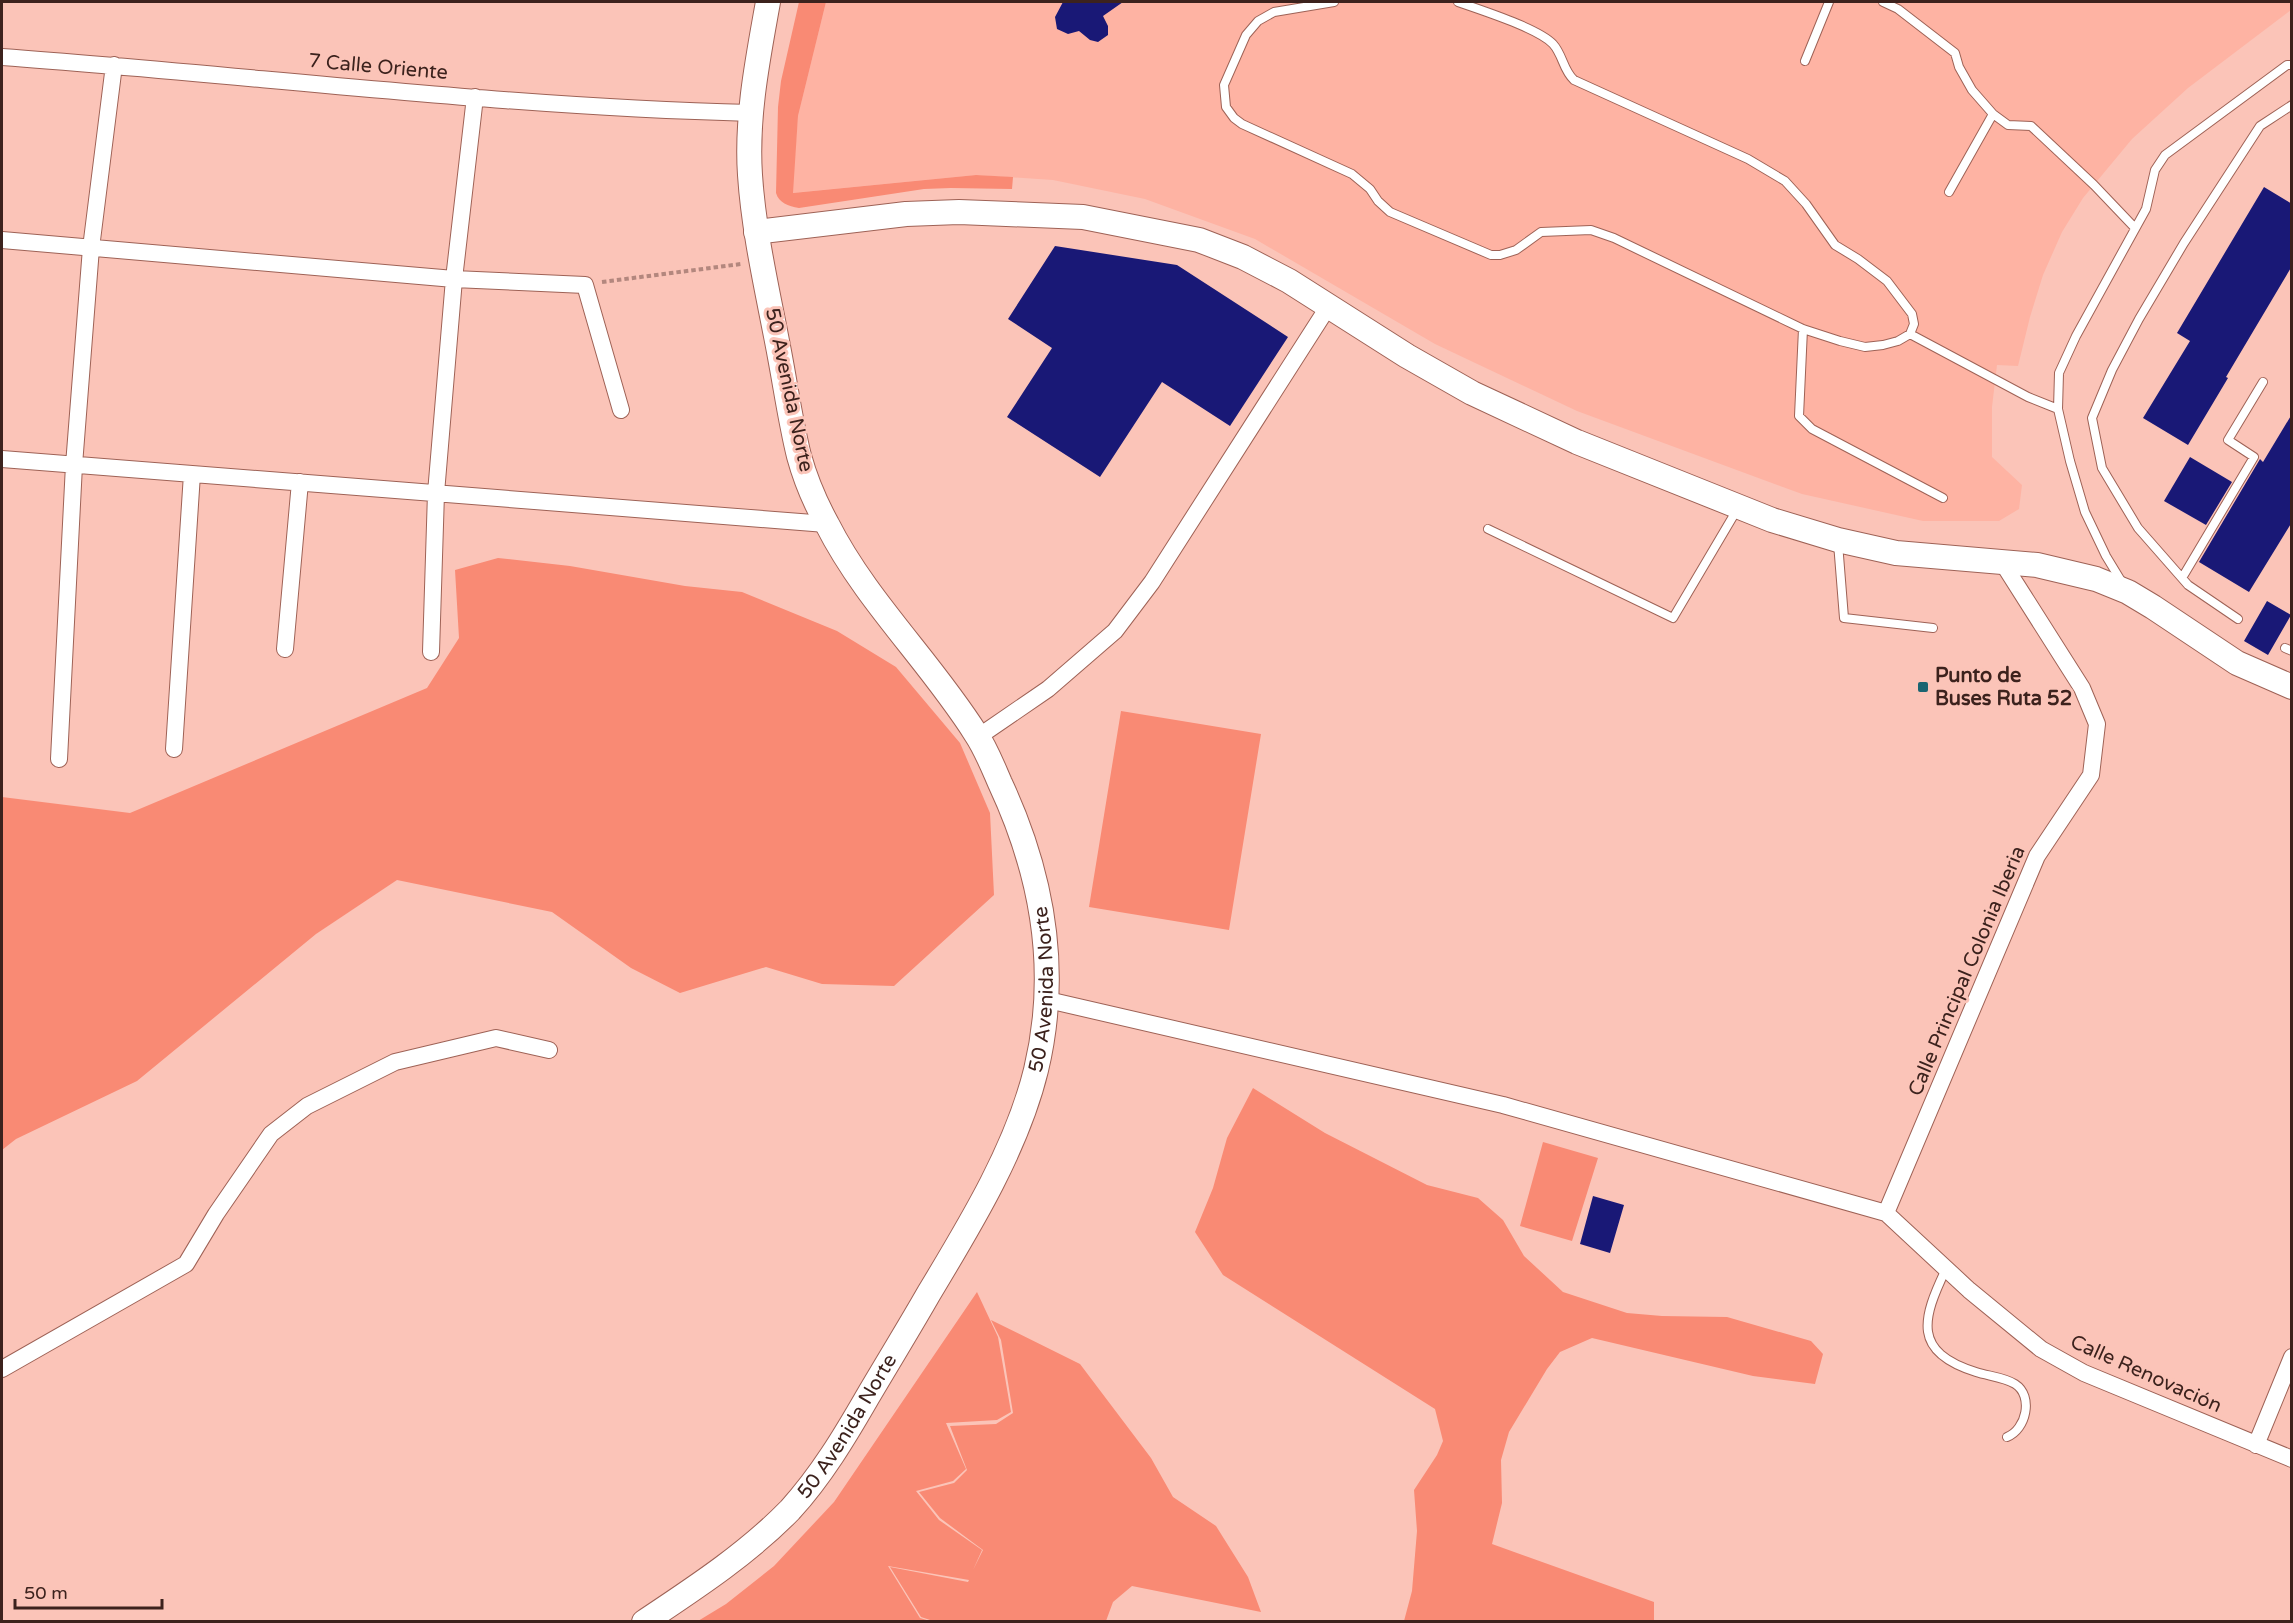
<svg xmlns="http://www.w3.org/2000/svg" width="2293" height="1623" font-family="'Varela Round',sans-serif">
	<rect width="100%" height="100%" fill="#fbc4b8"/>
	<path fill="#feb3a3" d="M 826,2 L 2291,2 L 2291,10 L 2188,88 L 2132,139 L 2083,198 L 2062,232 L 2043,275 L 2030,317 L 2018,366 L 1997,365 L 1992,407 L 1992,457 L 2022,485 L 2019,509 L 1999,521 L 1923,521 L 1802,494 L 1577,411 L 1435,344 L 1255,239 L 1145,199 L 1053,180 L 976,175 L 792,193 L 798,116 Z"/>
	<path fill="#f98a74" d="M 799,2 L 826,2 L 798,116 L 793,193 L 976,175 L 1013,177 L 1012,189 L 951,188 L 924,189 L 799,208 C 788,206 779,203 776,193 L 778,107 L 781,81 Z
		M 498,558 L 570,566 L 685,586 L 742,592 L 837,631 L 896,667 L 960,743 L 990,813 L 994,895 L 894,986 L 822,984 L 766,967 L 680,993 L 631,968 L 552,912 L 397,880 L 316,934 L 137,1081 L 16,1139 L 2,1150 L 2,797 L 130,813 L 427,688 L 459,638 L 455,570 Z
		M 1121,711 L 1261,734 L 1229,930 L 1089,907 Z
		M 1253,1088 L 1325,1133 L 1427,1185 L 1478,1198 L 1503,1220 L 1524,1256 L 1563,1292 L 1627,1313 L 1662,1316 L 1727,1317 L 1811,1341 L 1823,1354 L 1815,1384 L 1753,1376 L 1592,1338 L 1560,1352 L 1547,1369 L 1509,1432 L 1501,1460 L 1502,1503 L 1492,1544 L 1654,1602 L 1654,1621 L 1404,1621 L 1412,1591 L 1417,1531 L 1414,1490 L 1437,1455 L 1443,1441 L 1435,1409 L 1223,1275 L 1195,1232 L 1213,1188 L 1227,1138 Z
		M 1543,1142 L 1598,1158 L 1572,1241 L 1520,1226 Z
		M 977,1292 L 998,1337 L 1011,1412 L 997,1420 L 946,1423 L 966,1469 L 953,1481 L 916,1491 L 939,1520 L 982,1550 L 973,1570 L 983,1550 L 940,1518 L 919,1492 L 954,1483 L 967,1470 L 950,1426 L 996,1424 L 1013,1413 L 1001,1340 L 991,1320 L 1080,1364 L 1151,1458 L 1173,1497 L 1216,1526 L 1248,1577 L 1261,1612 L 1132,1586 L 1113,1602 L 1106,1621 L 933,1621 L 921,1617 L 890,1567 L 968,1582 L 969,1580 L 888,1566 L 920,1618 L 930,1621 L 698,1621 L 726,1604 L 774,1566 L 834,1502 Z"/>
	<path fill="#191876" d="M 1063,2 L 1123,2 L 1103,16 L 1108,26 L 1108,35 L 1098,42 L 1090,40 L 1079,31 L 1068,34 L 1057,29 L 1055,17 Z
		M 2264,187 L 2292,204 L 2292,266 L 2226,377 L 2228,378 L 2188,445 L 2143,418 L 2190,341 L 2177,333 Z
		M 1055,246 L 1177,265 L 1288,337 L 1230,426 L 1162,382 L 1100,477 L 1007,417 L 1052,348 L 1008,319 Z
		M 2292,414 L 2292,522 L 2249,592 L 2199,562 L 2260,459 L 2263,462 Z
		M 2190,457 L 2232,482 L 2206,525 L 2164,501 Z
		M 2267,601 L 2291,615 L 2268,655 L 2244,641 Z
		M 1593,1196 L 1624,1205 L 1610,1253 L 1580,1244 Z"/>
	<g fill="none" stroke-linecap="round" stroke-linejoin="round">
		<g stroke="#9e6256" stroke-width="10">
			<path id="lane" d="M 1334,2 L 1274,12 L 1258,21 L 1246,35 L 1224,85 L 1226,107 L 1234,118 L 1242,124 L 1352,174 L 1370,189 L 1378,201 L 1390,212 L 1491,255 L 1500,255 L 1516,250 L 1541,232 L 1591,230 L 1614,238 L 1803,329 L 1840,341 L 1865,347 L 1883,345 L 1898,341 L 1910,334 L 1914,324 L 1912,314 L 1887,281 L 1858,259 L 1835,245 L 1806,204 L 1785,181 L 1748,159 L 1574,80 C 1563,70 1563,55 1553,44 C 1538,28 1480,10 1458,2
				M 1883,2 L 1898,9 L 1955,53 L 1959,67 L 1972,90 L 1993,114 L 2008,125 L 2031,126 L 2094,185 L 2135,228
				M 1805,61 L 1829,2
				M 1949,192 L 1993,114
				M 1803,329 L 1799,416 L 1812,429 L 1943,498
				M 1910,334 L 2028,397 L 2058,409
				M 1488,529 L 1673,618 L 1738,508
				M 1838,543 L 1844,618 L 1933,628
				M 2182,578 L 2254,457 L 2228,440 L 2263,382
				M 2123,584 L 2106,556 L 2085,512 L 2070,461 L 2058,409 L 2059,373 L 2076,336 L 2146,209 L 2155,170 L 2165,155 L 2287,65 L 2292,65
				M 2238,619 L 2188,585 L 2138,528 L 2102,468 L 2092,418 L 2112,370 L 2139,319 L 2184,243 L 2260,126 L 2292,105
				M 2285,648 L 2292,651
				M 1946,1269 C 1922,1319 1912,1352 1976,1372 C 1988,1376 2004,1377 2015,1384 C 2034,1396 2026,1430 2007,1437"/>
		</g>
		<g stroke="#9e6256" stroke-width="18">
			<path id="street" d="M 2,57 C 251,75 501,107 751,113
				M 2,240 L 454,279 L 585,285 L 621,410
				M 2,459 L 826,524
				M 285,649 L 300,482
				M 431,652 L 436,493 L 454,279 L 475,97
				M 978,737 L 1048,689 L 1115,631 L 1152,582 L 1328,307
				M 174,749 L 192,474
				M 59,759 L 74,465 L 91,248 L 114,65
				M 1048,1000 L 1503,1105 L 1886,1213 L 1969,1290 L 2041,1349 L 2084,1373 L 2292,1459
				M 1886,1213 L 2037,856 L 2091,775 L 2097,724 L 2082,688 L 2002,562
				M 2,1369 L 186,1264 L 216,1214 L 271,1134 L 307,1106 L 395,1062 L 496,1038 L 549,1050
				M 2256,1445 L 2292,1357"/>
		</g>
		<g stroke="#9e6256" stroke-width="26">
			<g id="secondary">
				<path d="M 756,232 L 906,214 L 959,212 L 1083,217 L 1199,240 L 1243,257 L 1289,281 L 1407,356 L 1472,393 L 1577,442 L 1772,520 L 1838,540 L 1896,553 L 2037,565 L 2096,579 L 2128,592 L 2153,607 L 2237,663 L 2292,687"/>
				<path id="s1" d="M 644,1622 C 695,1588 747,1554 790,1510 C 821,1476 845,1436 868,1396 C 888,1362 909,1328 929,1293 C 970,1225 1017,1148 1036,1070 C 1060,970 1043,875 1000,783 C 993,767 986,749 976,734 C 930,661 866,601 827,524 C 816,504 805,478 799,456 C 791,424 786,389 780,357 C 769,297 754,236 750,175 C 746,117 758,58 768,2"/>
			</g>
		</g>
		<path stroke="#b3877e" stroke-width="4" stroke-dasharray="4.5 3" stroke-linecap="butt" d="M 602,282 L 741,264"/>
		<use href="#lane" stroke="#fff" stroke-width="8"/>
		<use href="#street" stroke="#fff" stroke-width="16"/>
		<use href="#secondary" stroke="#fff" stroke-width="24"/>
	</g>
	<rect fill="#1a6471" stroke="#fbc4b8" stroke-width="2" x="1917" y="681" width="12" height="12" rx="3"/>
	<g text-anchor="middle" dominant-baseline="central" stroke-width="6" stroke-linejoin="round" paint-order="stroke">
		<g font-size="20" fill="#3c221d" stroke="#fbc4b8">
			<text transform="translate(378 67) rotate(5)">7 Calle Oriente</text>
			<text transform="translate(789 390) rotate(78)">50 Avenida Norte</text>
			<text transform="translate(1967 971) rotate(-67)">Calle Principal Colonia Iberia</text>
			<text stroke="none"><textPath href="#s1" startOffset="772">50 Avenida Norte</textPath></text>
			<text transform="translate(2146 1374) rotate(24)">Calle Renovación</text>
			<text stroke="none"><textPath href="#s1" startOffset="286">50 Avenida Norte</textPath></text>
		</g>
		<g font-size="20" font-weight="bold" fill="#3c221d" stroke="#fbc4b8" text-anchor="start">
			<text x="1935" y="676">Punto de<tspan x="1935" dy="23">Buses Ruta 52</tspan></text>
		</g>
	</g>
	<rect width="2293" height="1623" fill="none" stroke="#3c221d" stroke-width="6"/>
	<path d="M15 1599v9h147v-9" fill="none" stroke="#3c221d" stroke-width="3"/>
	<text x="24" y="1599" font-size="18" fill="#3c221d" stroke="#fbc4b8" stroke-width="4.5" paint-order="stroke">50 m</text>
</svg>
